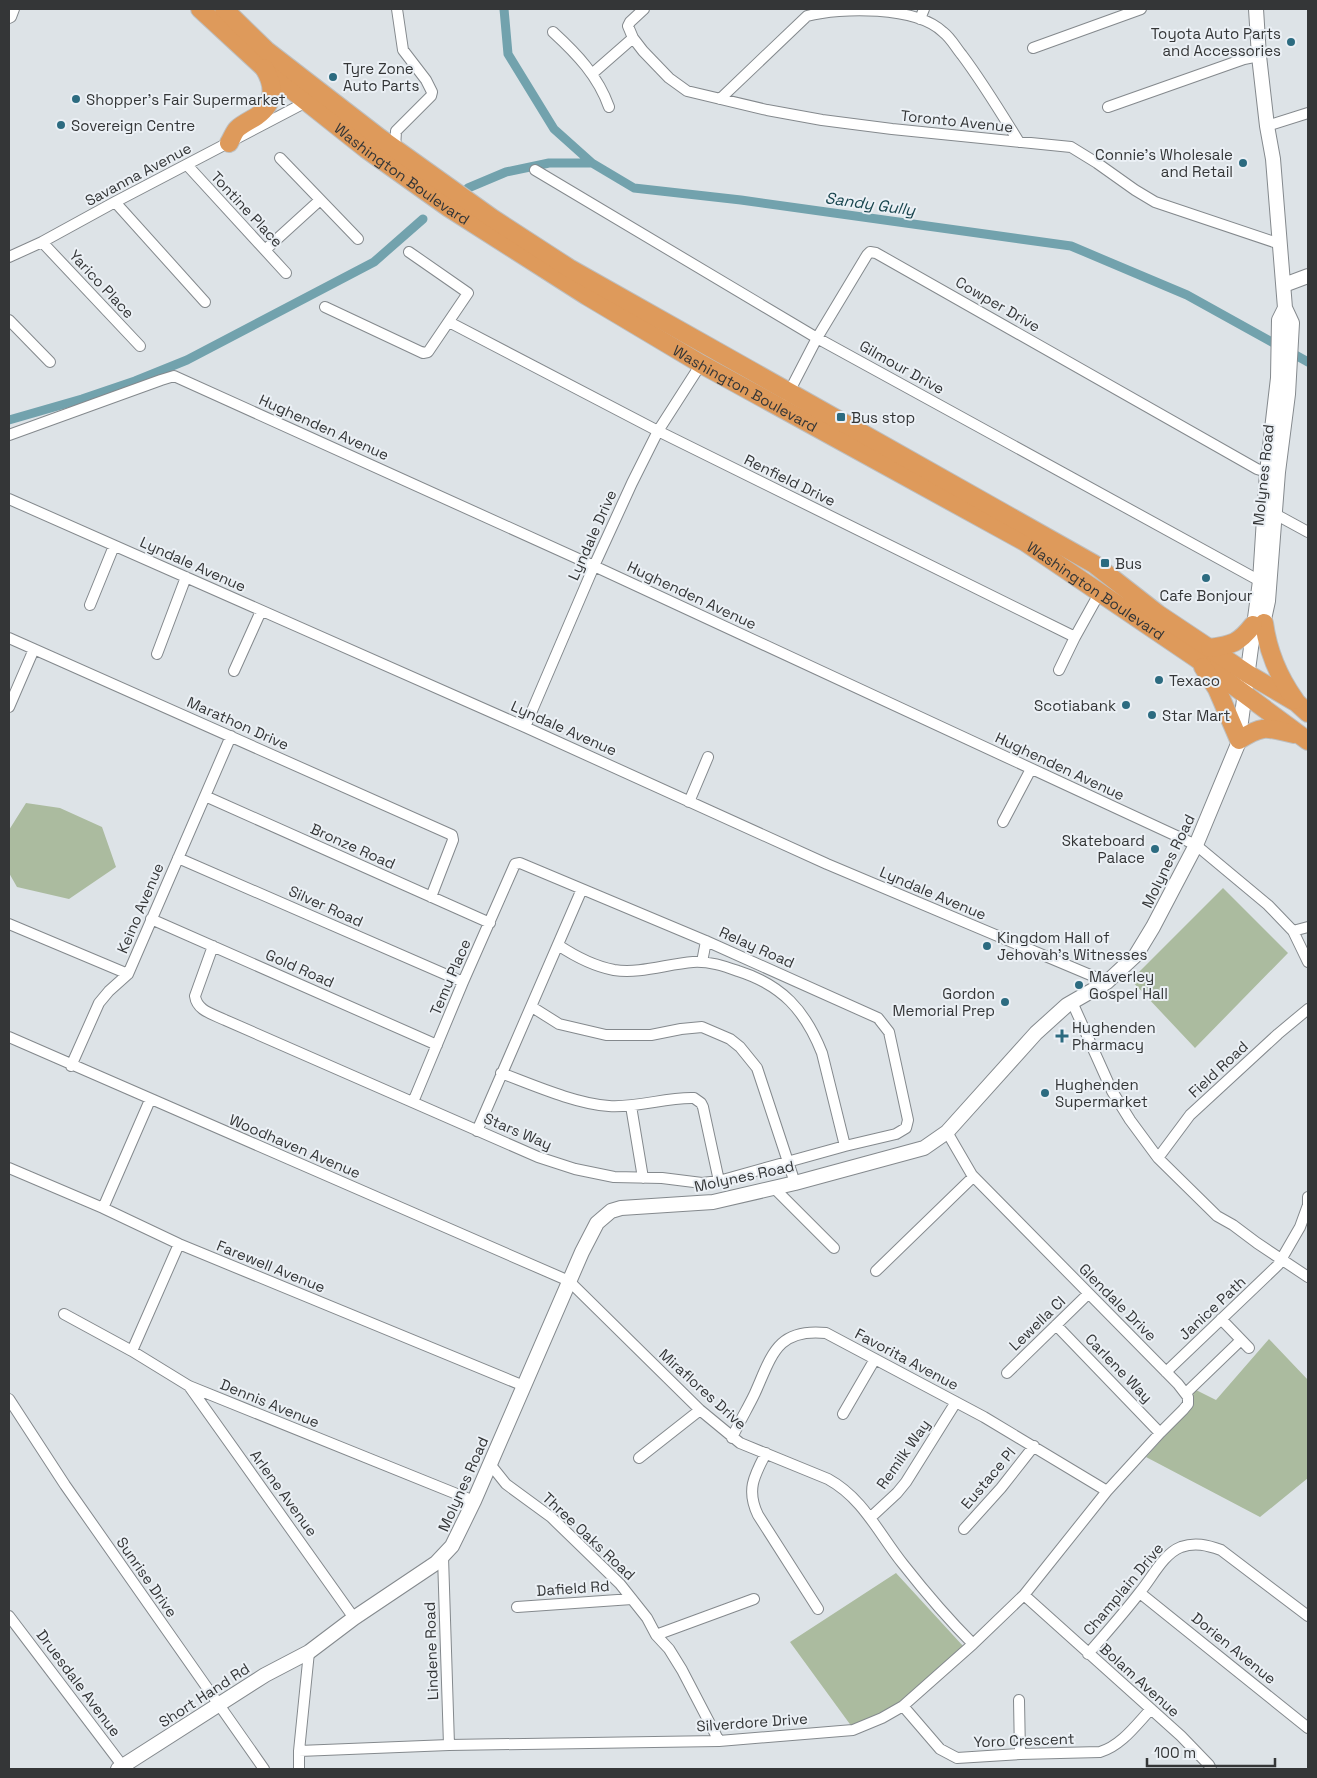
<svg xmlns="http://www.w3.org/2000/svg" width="1317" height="1778" font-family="'Space Grotesk',sans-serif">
	<rect width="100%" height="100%" fill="#dde3e7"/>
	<path fill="#abbb9f" d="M 26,803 L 60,808 L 102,827 L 116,867 L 69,899 L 17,887 L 9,873 L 9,830 Z
		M 1223,888 L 1288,953 L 1195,1048 L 1131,980 Z
		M 1269,1339 L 1308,1380 L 1308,1478 L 1260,1517 L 1146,1457 L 1191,1407 L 1192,1396 L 1196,1390 L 1216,1400 Z
		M 896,1573 L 963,1646 L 902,1703 L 852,1727 L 790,1642 Z"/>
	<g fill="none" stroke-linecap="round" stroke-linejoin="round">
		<path stroke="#72a2ad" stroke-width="9" d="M 504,9 L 508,54 L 554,129 L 592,163 L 634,188 L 741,200 L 1071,246 L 1187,295 L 1308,362
			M 468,188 L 506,172 L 549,163 L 592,163
			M 9,420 L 82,399 L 135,381 L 187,360 L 374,262 L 423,219"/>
		<g stroke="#84898d" stroke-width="12">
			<path id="street" d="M 644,9 L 630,22 L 628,26 L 633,38 L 643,51 L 669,78 L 687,91 L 767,110 L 822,120 L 892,129 L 1071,147 L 1097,163 L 1135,190 L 1155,202 L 1280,244
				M 9,18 L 11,17 L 14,9
				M 920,19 L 924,9
				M 553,32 C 577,54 598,76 609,107
				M 1033,48 L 1141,9
				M 593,73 L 633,38
				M 720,99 L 807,16 C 841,7 916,6 943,32 C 951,38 956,48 962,55 C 983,83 1001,113 1019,142
				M 1108,107 L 1244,59 L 1259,56
				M 1267,126 L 1308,113
				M 395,149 L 396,131 L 431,96 L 432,92 L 426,80 L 403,50 L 397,9
				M 280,158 L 358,239
				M 187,165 L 286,273
				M 535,170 L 817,338 L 1260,581
				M 115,202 L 205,302
				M 42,242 L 140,346
				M 265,250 L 320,200
				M 9,257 L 42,242 L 115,202 L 310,100
				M 325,307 L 423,353 L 428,352 L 468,293 L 409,252
				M 9,320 L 50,362
				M 449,322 L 658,431 L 1075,637 L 1100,592
				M 787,396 L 817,338 L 867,255 L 870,252 L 876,253 L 1257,469 L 1267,472
				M 9,435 L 161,380 L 174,376 L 594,566 L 1196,845 L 1268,905 L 1293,931 L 1308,962
				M 9,499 L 525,727 L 827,864 L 1107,982
				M 1275,514 L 1308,532
				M 90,605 L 114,546
				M 9,638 L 452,835 L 453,840 L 431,897
				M 157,654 L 186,577
				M 1059,670 L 1075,637
				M 234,671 L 261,611
				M 9,707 L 34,649
				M 525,727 L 594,566 L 632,483 L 658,431 L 701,364
				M 205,796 L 490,923
				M 689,802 L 708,757
				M 1003,822 L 1031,769
				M 178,858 L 463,982
				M 151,919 L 437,1045
				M 9,924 L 128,974
				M 1293,931 L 1308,927
				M 558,945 C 576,957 593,966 614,970 C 640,974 667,964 693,962 C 709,961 724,966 738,971 C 782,985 805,1010 822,1053 L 845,1146
				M 213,946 L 195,996 C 197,1011 213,1014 225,1020 L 538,1157 L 575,1169 L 614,1177 L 662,1178 L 702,1183 L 719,1181 L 845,1146 L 896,1134 L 906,1128 L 908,1120 L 889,1032 L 878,1018 L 706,941 L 520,863 L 515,864 L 463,982 L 413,1102
				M 702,962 L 706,941
				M 1072,1002 L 1112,1091 L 1130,1120 L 1158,1158 L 1217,1216 L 1233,1225 L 1257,1243 L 1308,1277
				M 532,1007 L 559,1024 L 606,1035 L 651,1035 L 681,1029 L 702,1027 L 730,1039 L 740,1047 L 757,1068 L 795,1183
				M 9,1037 L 569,1281 L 700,1410 L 740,1443 L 828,1479 C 863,1498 879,1534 903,1564 C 925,1592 948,1619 973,1644
				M 71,1066 L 99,1003 L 109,991 L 128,974 L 231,736
				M 501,1073 C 533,1085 576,1104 609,1106 C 638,1108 666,1097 694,1098 L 701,1103 L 703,1107 L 719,1181
				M 631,1106 L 643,1178
				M 477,1131 L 582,889
				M 1158,1158 L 1190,1115 L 1278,1034 L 1308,1009
				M 9,1168 L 103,1208 L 179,1244 L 524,1386
				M 774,1188 L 834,1248
				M 103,1208 L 150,1100
				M 876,1271 L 973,1177
				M 64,1314 L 132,1351 L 189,1386 L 474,1501
				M 1221,1319 L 1249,1348
				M 1056,1325 L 1160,1433
				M 132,1351 L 179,1244
				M 1166,1372 L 1278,1265 L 1300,1227 L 1308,1205 L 1308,1197
				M 1007,1373 L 1088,1294
				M 189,1386 L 354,1618
				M 1186,1393 L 1241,1340
				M 9,1399 L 65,1485 L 264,1769
				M 843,1414 L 875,1359
				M 732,1438 C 739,1422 748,1408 755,1393 C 772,1355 777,1328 826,1333 L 984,1417 L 1107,1491
				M 766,1453 C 754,1476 746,1490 758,1515 L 818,1609
				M 639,1458 L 700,1410
				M 490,1464 L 506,1484 L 551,1517 L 620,1584 L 647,1618 L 656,1635 L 669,1649 L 682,1670 L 719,1741
				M 870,1518 L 897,1493 L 906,1482 L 956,1402
				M 964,1529 L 1001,1488 L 1034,1446
				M 443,1557 L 449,1745
				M 1140,1593 L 1308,1728
				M 1024,1595 L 1181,1736 L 1209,1765 L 1211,1769
				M 517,1607 L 632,1599
				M 9,1616 L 125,1769
				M 656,1635 L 754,1599
				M 1088,1654 C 1106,1633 1124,1613 1140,1592 C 1152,1578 1163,1554 1181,1547 C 1195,1542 1207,1545 1221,1550 L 1308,1616
				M 1019,1700 L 1020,1754
				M 903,1706 L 940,1749 L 957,1758 L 1020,1754 L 1100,1752 C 1121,1746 1136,1725 1151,1709
				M 299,1751 L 449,1745 L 719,1741 L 853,1730 L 882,1718 L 903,1706 L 973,1644 L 1024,1595 L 1107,1491 L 1160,1433 L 1183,1410 L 1188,1404 L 1188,1397 L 1178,1384 L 972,1175 L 947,1132
				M 299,1769 L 299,1751 L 309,1652"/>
		</g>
		<g stroke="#84898d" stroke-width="16">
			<path id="secondary" d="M 1256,9 L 1259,56 L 1267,126 L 1273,159 L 1285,308 L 1292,323 L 1288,394 L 1278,472 L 1268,601 L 1261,633
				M 1284,285 L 1308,276
				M 118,1769 L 265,1675 L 309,1652 L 354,1618 L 436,1563 L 452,1546 L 474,1501 L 582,1252 L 597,1223 L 611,1211 L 621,1208 L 713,1202 L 795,1183 L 924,1148 L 947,1132 L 1036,1033 L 1067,1005 L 1107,982 L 1136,955 L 1153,927 L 1196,845 L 1238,744 L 1260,581 L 1267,472 L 1278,378 L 1279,320 L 1285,308"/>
		</g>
		<g stroke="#bebfbf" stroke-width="20">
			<g id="highway">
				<path id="s1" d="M 200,9 L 264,68 L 366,149 L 449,208 L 587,296 L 701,364 L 1025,542 L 1196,658 L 1308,741"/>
				<path d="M 224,9 L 266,50 L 380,138 L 492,218 L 569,268 L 1094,564 L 1158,614 L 1248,674 L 1297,703 L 1308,713"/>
				<path d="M 229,143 C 232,138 234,132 237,129 C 242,124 251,120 257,116 C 275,103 275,86 264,68"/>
				<path d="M 1264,623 C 1268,652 1278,676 1295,700"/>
				<path d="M 1210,648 C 1232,645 1239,643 1253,625"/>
				<path d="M 1203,667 L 1217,689 L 1239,740 C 1264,724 1267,728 1294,734"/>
			</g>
		</g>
		<use href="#street" stroke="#fff" stroke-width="10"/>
		<use href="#secondary" stroke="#fff" stroke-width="14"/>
		<use href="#highway" stroke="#de9a5b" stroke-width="18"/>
	</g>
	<g fill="#2c6b80" stroke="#ebf0f5" stroke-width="2">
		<circle cx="1291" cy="42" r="5"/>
		<circle cx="333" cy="77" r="5"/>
		<circle cx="76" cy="99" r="5"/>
		<circle cx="61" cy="125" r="5"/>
		<circle cx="1243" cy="163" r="5"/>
		<rect x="836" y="412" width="10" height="10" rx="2.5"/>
		<rect x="1100" y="558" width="10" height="10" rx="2.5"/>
		<circle cx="1206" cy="578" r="5"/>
		<circle cx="1159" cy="680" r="5"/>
		<circle cx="1126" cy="705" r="5"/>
		<circle cx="1152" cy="715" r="5"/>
		<circle cx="1155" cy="849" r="5"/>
		<circle cx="987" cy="946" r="5"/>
		<circle cx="1079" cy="985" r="5"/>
		<circle cx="1005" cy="1002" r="5"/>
		<path d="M1059.5 1028.5h5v5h5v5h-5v5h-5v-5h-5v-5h5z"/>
		<circle cx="1045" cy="1093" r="5"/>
	</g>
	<g text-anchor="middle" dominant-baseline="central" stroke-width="4" stroke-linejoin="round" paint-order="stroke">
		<g font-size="15" fill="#343637" stroke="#ebf0f5" text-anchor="start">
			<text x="1281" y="33" text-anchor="end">Toyota Auto Parts<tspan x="1281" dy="17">and Accessories</tspan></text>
			<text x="343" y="68">Tyre Zone<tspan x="343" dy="17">Auto Parts</tspan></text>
			<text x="86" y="99">Shopper's Fair Supermarket</text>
			<text x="71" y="125">Sovereign Centre</text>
			<text x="1233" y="154" text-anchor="end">Connie's Wholesale<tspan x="1233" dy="17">and Retail</tspan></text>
			<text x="851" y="417">Bus stop</text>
			<text x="1115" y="563">Bus</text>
			<text x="1206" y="595" text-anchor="middle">Cafe Bonjour</text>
			<text x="1169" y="680">Texaco</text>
			<text x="1116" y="705" text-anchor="end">Scotiabank</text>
			<text x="1162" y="715">Star Mart</text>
			<text x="1145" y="840" text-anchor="end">Skateboard<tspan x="1145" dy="17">Palace</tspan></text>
			<text x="997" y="937">Kingdom Hall of<tspan x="997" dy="17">Jehovah's Witnesses</tspan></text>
			<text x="1089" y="976">Maverley<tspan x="1089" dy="17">Gospel Hall</tspan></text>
			<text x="995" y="993" text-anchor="end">Gordon<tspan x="995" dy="17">Memorial Prep</tspan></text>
			<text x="1072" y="1027">Hughenden<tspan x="1072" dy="17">Pharmacy</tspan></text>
			<text x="1055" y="1084">Hughenden<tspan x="1055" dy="17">Supermarket</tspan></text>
		</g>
		<g font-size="15" fill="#343637" stroke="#ebf0f5">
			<text transform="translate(957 121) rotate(6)">Toronto Avenue</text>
			<text stroke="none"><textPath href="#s1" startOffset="261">Washington Boulevard</textPath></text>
			<text transform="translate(138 174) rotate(-28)">Savanna Avenue</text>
			<text transform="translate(247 209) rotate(47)">Tontine Place</text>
			<text transform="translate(102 284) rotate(47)">Yarico Place</text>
			<text transform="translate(998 304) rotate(30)">Cowper Drive</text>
			<text transform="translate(902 367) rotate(29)">Gilmour Drive</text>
			<text stroke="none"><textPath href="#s1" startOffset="666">Washington Boulevard</textPath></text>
			<text transform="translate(324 427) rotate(24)">Hughenden Avenue</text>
			<text transform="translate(1263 475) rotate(-84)">Molynes Road</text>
			<text transform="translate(790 480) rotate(26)">Renfield Drive</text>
			<text transform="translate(592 535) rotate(-66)">Lyndale Drive</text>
			<text transform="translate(193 564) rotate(24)">Lyndale Avenue</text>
			<text stroke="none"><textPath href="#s1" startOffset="1071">Washington Boulevard</textPath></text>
			<text transform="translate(692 595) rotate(25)">Hughenden Avenue</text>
			<text transform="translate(238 723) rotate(24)">Marathon Drive</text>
			<text transform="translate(564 728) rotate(24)">Lyndale Avenue</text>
			<text transform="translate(1060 766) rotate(25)">Hughenden Avenue</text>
			<text transform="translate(353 846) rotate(24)">Bronze Road</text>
			<text transform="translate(1168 861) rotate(-64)">Molynes Road</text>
			<text transform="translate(933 893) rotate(23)">Lyndale Avenue</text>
			<text transform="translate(326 906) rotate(24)">Silver Road</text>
			<text transform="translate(140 908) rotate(-67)">Keino Avenue</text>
			<text transform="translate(757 947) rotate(24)">Relay Road</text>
			<text transform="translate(300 968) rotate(24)">Gold Road</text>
			<text transform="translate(450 977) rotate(-67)">Temu Place</text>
			<text transform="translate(1218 1069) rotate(-43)">Field Road</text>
			<text transform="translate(518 1131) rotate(23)">Stars Way</text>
			<text transform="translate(295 1146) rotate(23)">Woodhaven Avenue</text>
			<text transform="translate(744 1176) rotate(-12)">Molynes Road</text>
			<text transform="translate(271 1266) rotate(22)">Farewell Avenue</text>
			<text transform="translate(1118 1302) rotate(45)">Glendale Drive</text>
			<text transform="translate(1212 1308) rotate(-43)">Janice Path</text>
			<text transform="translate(1037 1323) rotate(-44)">Lewella Cl</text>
			<text transform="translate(907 1359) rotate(28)">Favorita Avenue</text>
			<text transform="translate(1119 1368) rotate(46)">Carlene Way</text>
			<text transform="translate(703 1389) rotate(42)">Miraflores Drive</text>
			<text transform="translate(270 1403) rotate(22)">Dennis Avenue</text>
			<text transform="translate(903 1454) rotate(-55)">Remilk Way</text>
			<text transform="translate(988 1478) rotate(-50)">Eustace Pl</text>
			<text transform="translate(463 1484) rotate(-66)">Molynes Road</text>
			<text transform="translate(284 1493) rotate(54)">Arlene Avenue</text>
			<text transform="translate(589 1536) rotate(43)">Three Oaks Road</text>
			<text transform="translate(147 1577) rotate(55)">Sunrise Drive</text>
			<text transform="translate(573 1588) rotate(-4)">Dafield Rd</text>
			<text transform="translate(1123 1589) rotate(-50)">Champlain Drive</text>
			<text transform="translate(1234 1648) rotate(39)">Dorien Avenue</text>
			<text transform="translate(431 1651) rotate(-92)">Lindene Road</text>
			<text transform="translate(1140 1680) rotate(42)">Bolam Avenue</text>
			<text transform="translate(79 1683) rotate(53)">Druesdale Avenue</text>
			<text transform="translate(204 1695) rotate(-33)">Short Hand Rd</text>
			<text transform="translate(752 1722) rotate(-4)">Silverdore Drive</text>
			<text transform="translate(1024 1740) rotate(-2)">Yoro Crescent</text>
		</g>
		<g font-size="16" font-style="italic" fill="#18444d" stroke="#ebf0f5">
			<text transform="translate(870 204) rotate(8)">Sandy Gully</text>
		</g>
	</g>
	<rect width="1317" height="1778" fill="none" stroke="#343637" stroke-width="20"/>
	<path d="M1147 1758v8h128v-8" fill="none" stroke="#343637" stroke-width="2.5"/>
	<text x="1154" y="1758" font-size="15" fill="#343637" stroke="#ebf0f5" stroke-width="4" paint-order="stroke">100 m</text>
</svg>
